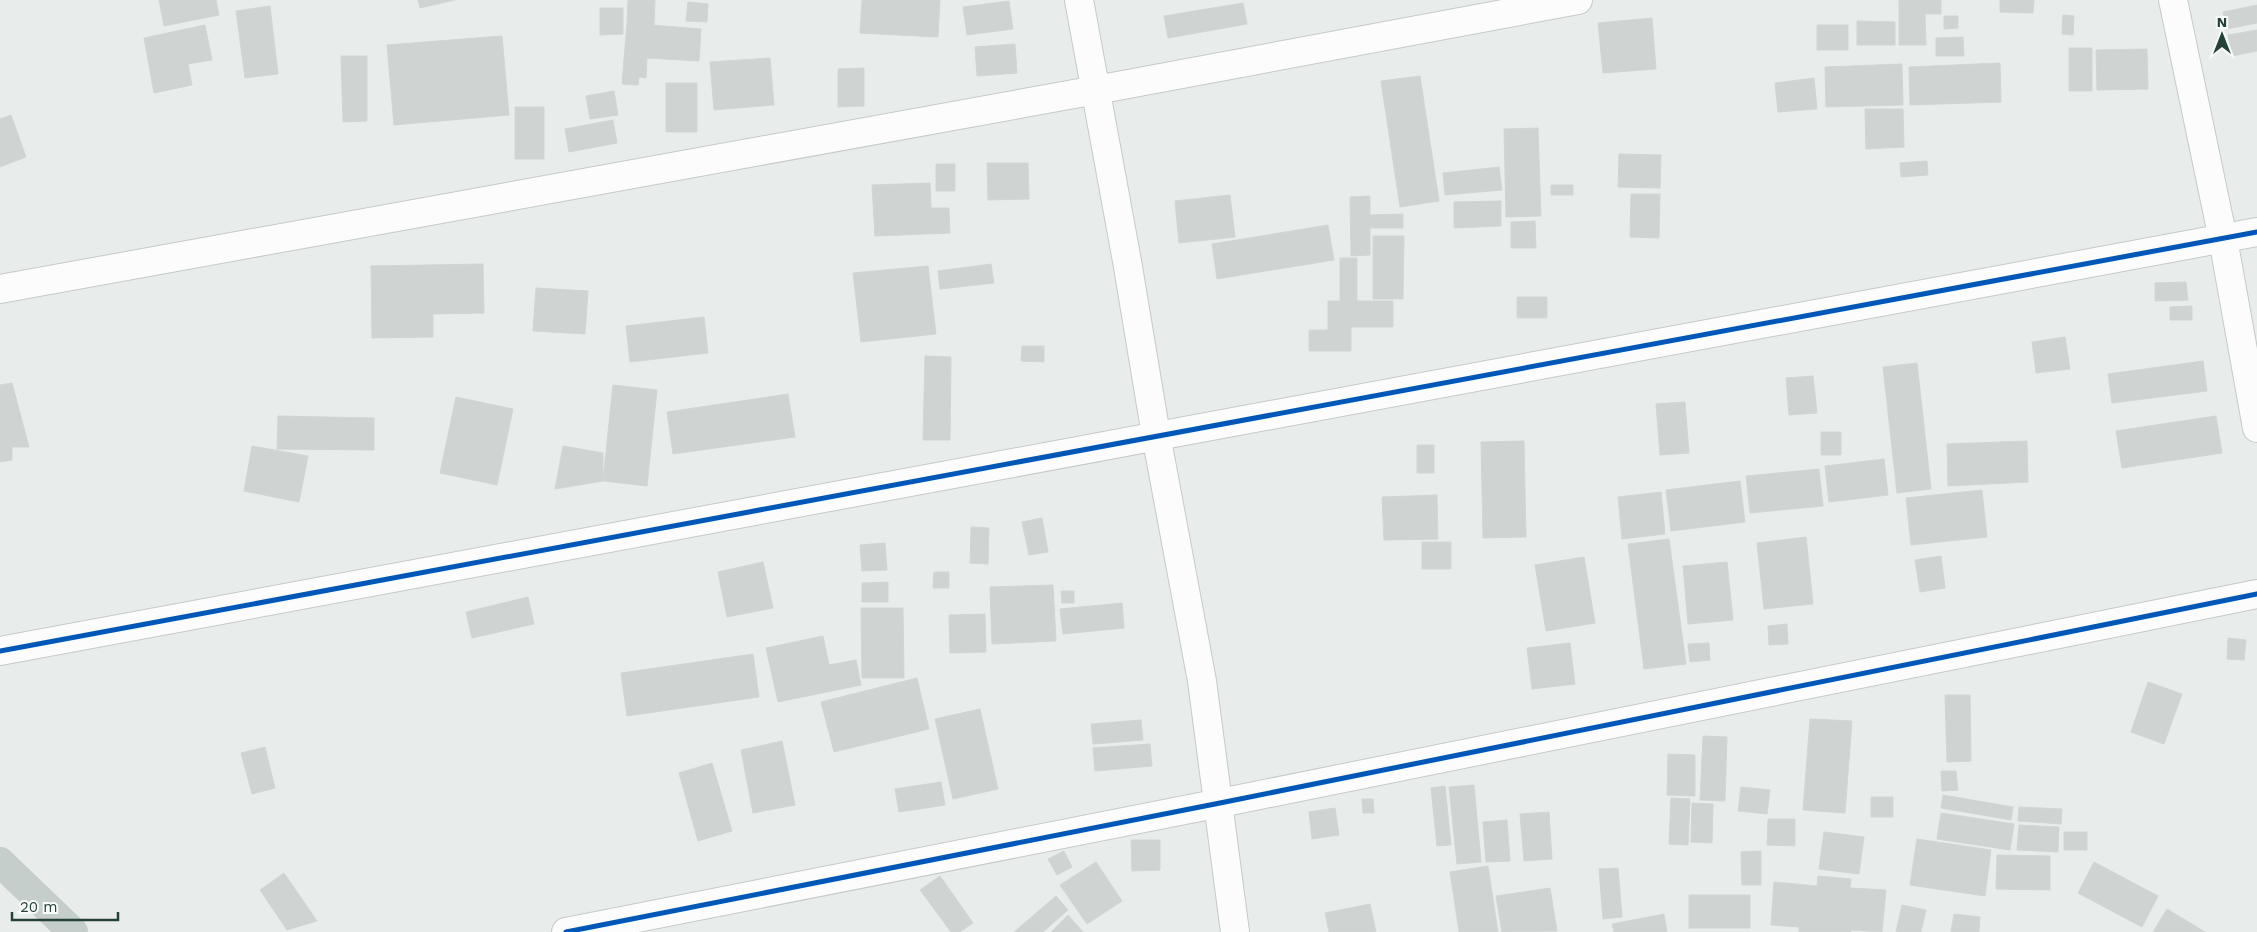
<svg xmlns="http://www.w3.org/2000/svg" width="2257" height="932" font-family="'Work Sans',sans-serif">
	<rect width="100%" height="100%" fill="#e8edeb"/>
	<path fill="#cfd4d2" stroke="#d1d6d4" d="M 159,0 L 216,0 L 219,15 L 164,26 Z
		M 418,0 L 455,0 L 420,8 Z
		M 628,0 L 655,0 L 654,25 L 627,23 Z
		M 862,0 L 940,0 L 938,37 L 860,33 Z
		M 1899,0 L 1941,0 L 1941,14 L 1925,14 L 1926,45 L 1899,45 Z
		M 2000,0 L 2034,0 L 2033,13 L 2000,12 Z
		M 1009,1 L 1013,29 L 967,35 L 963,7 Z
		M 688,2 L 708,4 L 707,22 L 686,21 Z
		M 1243,3 L 1247,24 L 1168,38 L 1164,16 Z
		M 2257,5 L 2257,23 L 2227,29 L 2223,12 Z
		M 270,6 L 278,74 L 245,78 L 236,11 Z
		M 600,8 L 623,8 L 623,34 L 600,35 Z
		M 2063,15 L 2074,16 L 2073,35 L 2062,34 Z
		M 1944,16 L 1958,16 L 1958,28 L 1944,29 Z
		M 1652,18 L 1656,69 L 1603,73 L 1598,23 Z
		M 1857,21 L 1895,22 L 1895,45 L 1857,45 Z
		M 627,23 L 701,29 L 699,61 L 647,58 L 646,78 L 639,77 L 638,85 L 622,84 Z
		M 205,25 L 212,60 L 188,64 L 192,85 L 154,93 L 144,38 Z
		M 1817,25 L 1848,25 L 1848,50 L 1817,50 Z
		M 2257,30 L 2257,51 L 2232,56 L 2228,35 Z
		M 502,36 L 509,115 L 394,125 L 387,45 Z
		M 1963,37 L 1964,56 L 1936,56 L 1936,38 Z
		M 1015,44 L 1017,73 L 977,76 L 975,47 Z
		M 2069,48 L 2092,48 L 2092,91 L 2069,91 Z
		M 2147,49 L 2148,89 L 2097,90 L 2096,50 Z
		M 341,56 L 367,56 L 367,121 L 343,122 Z
		M 770,58 L 774,105 L 714,110 L 710,62 Z
		M 2000,63 L 2001,102 L 1910,105 L 1909,67 Z
		M 1902,64 L 1903,105 L 1826,107 L 1825,67 Z
		M 864,68 L 864,106 L 838,107 L 838,69 Z
		M 1420,76 L 1439,201 L 1400,207 L 1381,81 Z
		M 1814,78 L 1817,109 L 1778,112 L 1775,83 Z
		M 666,83 L 697,83 L 697,132 L 666,132 Z
		M 614,91 L 618,115 L 590,119 L 586,96 Z
		M 515,107 L 544,107 L 544,159 L 515,159 Z
		M 1865,109 L 1903,109 L 1904,147 L 1866,149 Z
		M 11,115 L 26,157 L 0,167 L 0,119 Z
		M 613,120 L 617,143 L 569,152 L 565,129 Z
		M 1538,128 L 1541,216 L 1506,217 L 1504,129 Z
		M 1619,154 L 1661,155 L 1660,188 L 1618,187 Z
		M 1927,161 L 1928,175 L 1901,177 L 1900,163 Z
		M 987,163 L 1028,163 L 1029,199 L 988,200 Z
		M 936,164 L 955,164 L 955,191 L 936,191 Z
		M 1499,167 L 1502,190 L 1445,195 L 1443,173 Z
		M 930,183 L 931,208 L 949,208 L 950,233 L 875,236 L 872,185 Z
		M 1551,185 L 1573,185 L 1573,195 L 1551,195 Z
		M 1631,194 L 1660,194 L 1659,238 L 1630,237 Z
		M 1230,195 L 1235,237 L 1179,243 L 1175,201 Z
		M 1370,196 L 1370,215 L 1403,214 L 1403,228 L 1370,228 L 1370,255 L 1351,256 L 1350,197 Z
		M 1501,201 L 1501,226 L 1454,228 L 1454,202 Z
		M 1535,221 L 1536,248 L 1511,248 L 1511,222 Z
		M 1328,225 L 1334,260 L 1217,279 L 1212,244 Z
		M 1373,236 L 1404,236 L 1403,299 L 1373,299 Z
		M 1340,258 L 1357,258 L 1357,301 L 1393,301 L 1393,327 L 1351,327 L 1351,351 L 1309,351 L 1309,330 L 1328,330 L 1328,301 L 1340,301 Z
		M 483,264 L 484,313 L 433,314 L 433,337 L 372,338 L 371,266 Z
		M 991,264 L 994,283 L 940,289 L 938,271 Z
		M 928,266 L 936,334 L 861,342 L 853,273 Z
		M 2186,282 L 2188,300 L 2155,301 L 2155,283 Z
		M 536,288 L 588,291 L 585,334 L 533,331 Z
		M 1517,297 L 1547,297 L 1547,318 L 1517,318 Z
		M 2192,306 L 2192,320 L 2170,320 L 2170,307 Z
		M 704,317 L 708,353 L 630,362 L 626,326 Z
		M 2065,337 L 2070,369 L 2036,373 L 2032,342 Z
		M 1022,346 L 1044,346 L 1044,362 L 1021,361 Z
		M 925,356 L 951,357 L 950,440 L 923,440 Z
		M 2203,361 L 2207,391 L 2112,403 L 2108,374 Z
		M 1917,363 L 1931,489 L 1897,493 L 1883,367 Z
		M 1813,376 L 1817,413 L 1789,415 L 1786,378 Z
		M 12,383 L 29,447 L 12,447 L 12,460 L 0,462 L 0,385 Z
		M 613,385 L 657,390 L 647,486 L 603,481 Z
		M 788,394 L 795,437 L 673,454 L 667,412 Z
		M 456,397 L 513,409 L 497,485 L 440,473 Z
		M 1685,402 L 1689,453 L 1660,455 L 1656,404 Z
		M 278,416 L 374,418 L 374,450 L 277,449 Z
		M 2216,416 L 2222,453 L 2122,468 L 2116,431 Z
		M 1821,432 L 1841,432 L 1841,455 L 1821,455 Z
		M 1524,441 L 1526,537 L 1483,538 L 1481,442 Z
		M 2027,441 L 2028,482 L 1948,486 L 1947,444 Z
		M 1417,445 L 1434,445 L 1434,473 L 1417,473 Z
		M 252,446 L 308,456 L 299,502 L 244,491 Z
		M 563,446 L 603,453 L 603,481 L 555,489 Z
		M 1884,459 L 1888,495 L 1829,502 L 1825,466 Z
		M 1819,469 L 1823,506 L 1750,513 L 1746,476 Z
		M 1740,481 L 1745,522 L 1671,531 L 1666,490 Z
		M 1982,490 L 1987,537 L 1911,545 L 1906,498 Z
		M 1661,492 L 1665,534 L 1622,539 L 1618,497 Z
		M 1437,495 L 1438,539 L 1384,540 L 1382,497 Z
		M 1042,518 L 1048,552 L 1029,555 L 1022,522 Z
		M 971,527 L 989,528 L 988,564 L 970,563 Z
		M 1806,537 L 1813,604 L 1764,609 L 1757,543 Z
		M 1669,539 L 1686,664 L 1644,669 L 1628,544 Z
		M 1422,542 L 1451,542 L 1451,569 L 1422,569 Z
		M 885,543 L 887,570 L 862,571 L 860,545 Z
		M 1941,556 L 1945,588 L 1920,592 L 1915,560 Z
		M 1584,557 L 1595,623 L 1546,631 L 1535,565 Z
		M 763,562 L 773,608 L 727,617 L 718,572 Z
		M 1727,562 L 1733,620 L 1688,624 L 1683,566 Z
		M 934,572 L 949,572 L 949,588 L 933,588 Z
		M 888,582 L 888,602 L 862,602 L 862,583 Z
		M 1053,585 L 1056,641 L 992,644 L 990,587 Z
		M 1061,591 L 1074,591 L 1074,603 L 1062,603 Z
		M 528,597 L 534,624 L 472,638 L 466,612 Z
		M 1122,603 L 1124,628 L 1063,634 L 1060,609 Z
		M 861,608 L 903,608 L 904,678 L 862,678 Z
		M 985,614 L 986,652 L 950,653 L 949,615 Z
		M 1787,624 L 1788,644 L 1769,645 L 1768,626 Z
		M 823,636 L 829,665 L 856,660 L 861,685 L 778,702 L 766,648 Z
		M 2228,638 L 2246,640 L 2244,660 L 2227,659 Z
		M 1570,643 L 1575,684 L 1532,689 L 1527,648 Z
		M 1709,643 L 1710,660 L 1690,662 L 1688,644 Z
		M 753,654 L 759,697 L 627,716 L 621,673 Z
		M 917,678 L 929,729 L 834,752 L 821,702 Z
		M 2148,682 L 2182,694 L 2164,744 L 2131,732 Z
		M 1945,695 L 1970,695 L 1971,761 L 1947,762 Z
		M 980,709 L 998,789 L 953,799 L 935,719 Z
		M 1810,719 L 1852,721 L 1845,813 L 1803,810 Z
		M 1141,720 L 1143,740 L 1093,744 L 1091,724 Z
		M 1703,736 L 1727,737 L 1725,801 L 1700,800 Z
		M 782,741 L 795,805 L 753,813 L 741,750 Z
		M 1150,744 L 1152,766 L 1095,771 L 1093,748 Z
		M 265,747 L 275,788 L 252,794 L 241,753 Z
		M 1668,754 L 1695,755 L 1695,796 L 1667,795 Z
		M 712,763 L 732,831 L 698,841 L 679,773 Z
		M 1941,771 L 1956,771 L 1958,790 L 1942,791 Z
		M 941,782 L 945,805 L 899,812 L 895,789 Z
		M 1474,785 L 1481,862 L 1457,864 L 1449,787 Z
		M 1445,786 L 1451,845 L 1437,846 L 1431,788 Z
		M 1741,787 L 1770,790 L 1767,814 L 1738,811 Z
		M 1943,795 L 2013,807 L 2011,820 L 1941,808 Z
		M 1871,797 L 1893,797 L 1893,817 L 1871,817 Z
		M 1671,798 L 1690,799 L 1688,845 L 1669,844 Z
		M 1362,799 L 1373,799 L 1374,813 L 1363,813 Z
		M 1692,803 L 1713,804 L 1712,843 L 1691,842 Z
		M 2019,807 L 2062,809 L 2061,824 L 2018,821 Z
		M 1335,808 L 1339,835 L 1312,839 L 1309,812 Z
		M 1549,812 L 1552,859 L 1524,861 L 1520,814 Z
		M 1941,813 L 2014,824 L 2010,850 L 1937,839 Z
		M 1768,819 L 1795,819 L 1795,846 L 1767,845 Z
		M 1507,820 L 1510,861 L 1486,862 L 1483,822 Z
		M 2019,825 L 2059,827 L 2058,852 L 2017,850 Z
		M 1824,832 L 1864,837 L 1859,874 L 1819,869 Z
		M 2064,832 L 2087,832 L 2087,850 L 2064,850 Z
		M 1917,839 L 1991,850 L 1985,896 L 1910,885 Z
		M 1131,840 L 1160,840 L 1160,870 L 1132,871 Z
		M 1064,851 L 1072,867 L 1057,875 L 1048,859 Z
		M 1761,851 L 1761,885 L 1742,885 L 1741,852 Z
		M 1997,855 L 2050,856 L 2050,890 L 1996,889 Z
		M 1096,862 L 1122,901 L 1087,924 L 1060,885 Z
		M 2094,862 L 2158,896 L 2142,927 L 2078,893 Z
		M 1488,866 L 1498,932 L 1459,932 L 1450,872 Z
		M 1618,868 L 1622,917 L 1603,919 L 1599,869 Z
		M 284,873 L 317,921 L 287,930 L 260,890 Z
		M 940,876 L 973,923 L 960,932 L 951,932 L 920,890 Z
		M 1818,876 L 1851,879 L 1850,888 L 1886,890 L 1882,932 L 1851,930 L 1851,932 L 1799,932 L 1799,927 L 1771,925 L 1774,882 L 1817,886 Z
		M 1550,888 L 1557,931 L 1502,932 L 1496,896 Z
		M 1689,895 L 1750,895 L 1750,928 L 1689,928 Z
		M 1056,896 L 1068,910 L 1043,932 L 1014,932 Z
		M 1370,904 L 1376,932 L 1329,932 L 1325,913 Z
		M 1902,905 L 1926,910 L 1921,932 L 1896,932 Z
		M 2167,909 L 2192,924 L 2205,932 L 2153,932 Z
		M 1664,914 L 1667,932 L 1614,932 L 1612,924 Z
		M 1954,914 L 1980,917 L 1979,932 L 1951,932 Z
		M 1068,915 L 1083,932 L 1051,932 Z"/>
	<g fill="none" stroke-linecap="round" stroke-linejoin="round">
		<g stroke="#c5cac8" stroke-width="30">
			<path id="minor" d="M 1079,0 L 1127,261 L 1156,435 L 1202,681 L 1235,932
				M 2173,0 L 2223,239 L 2257,428
				M 0,289 L 1096,90 L 1578,0
				M 0,651 L 2257,232
				M 566,932 L 1220,803 L 2257,594"/>
		</g>
		<g stroke="#c3ccc9" stroke-width="30">
			<path id="trunk" d="M 0,862 L 73,932"/>
		</g>
		<use href="#minor" stroke="#fcfcfc" stroke-width="28"/>
		<use href="#trunk" stroke="#c6cecc" stroke-width="28"/>
		<g stroke="#f7fbf9" stroke-width="8">
			<path id="cycleway" d="M 0,651 L 2257,232
				M 566,932 L 1220,803 L 2257,594"/>
		</g>
		<use href="#cycleway" stroke="#0057b8" stroke-width="5"/>
	</g>
	<g transform="translate(2222 35)" stroke="#f7fbf9" stroke-width="4" paint-order="stroke">
	<path d="M0-4L9 19L0 12L-9 19Z" fill="#24423a"/>
	<text y="-8" font-size="14" font-weight="bold" text-anchor="middle" fill="#24423a">N</text>
	</g>
	<path d="M12 912v8h106v-8" fill="none" stroke="#24423a" stroke-width="2.5"/>
	<text x="20" y="912" font-size="15" fill="#24423a" stroke="#f7fbf9" stroke-width="4" paint-order="stroke">20 m</text>
</svg>
